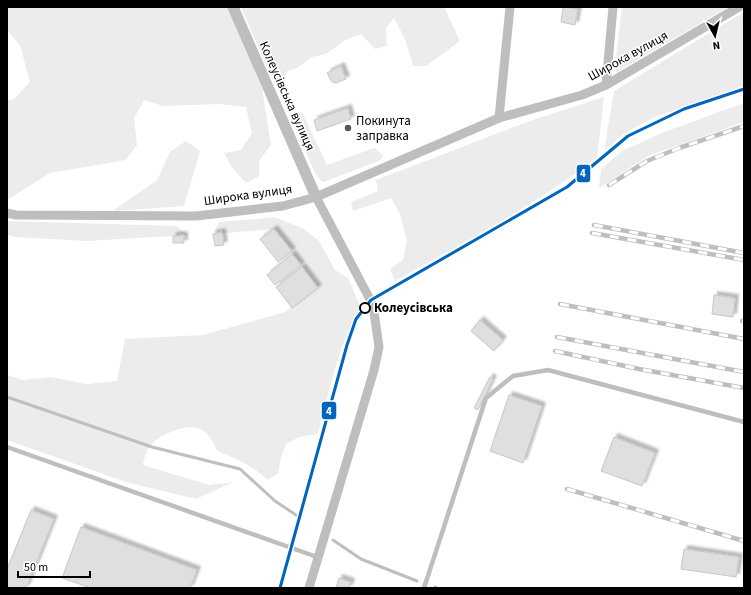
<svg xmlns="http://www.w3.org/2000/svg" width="751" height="595" font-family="'Source Sans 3',sans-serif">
	<defs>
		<filter id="shadow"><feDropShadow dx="3.5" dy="-3.5" stdDeviation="1" flood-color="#0004"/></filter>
	</defs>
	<rect width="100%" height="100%" fill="#fff"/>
	<path fill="#ececec" d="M 7,7 L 229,7 L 262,88 L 271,145 L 259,161 L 259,176 L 246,183 L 231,166 L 224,153 L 241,150 L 252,133 L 246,107 L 219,104 L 163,106 L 144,100 L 134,118 L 137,145 L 126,160 L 50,173 L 7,200 L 7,100 L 13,100 L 30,82 L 20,45 L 7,30 Z
		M 241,7 L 444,7 L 460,41 L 426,66 L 413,66 L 405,39 L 394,18 L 386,28 L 387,46 L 375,49 L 361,34 L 345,40 L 326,54 L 312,57 L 297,68 L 287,71 L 283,88 L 270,74 Z
		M 622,7 L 728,7 L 617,72 L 616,57 Z
		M 744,12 L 744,86 L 655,117 L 625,133 L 604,151 L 614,91 Z
		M 604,97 L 597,157 C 535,206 464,242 395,281 L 390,269 L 403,260 L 407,241 L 400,214 L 391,198 L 353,211 L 351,202 L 378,191 L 376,180 L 527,122 Z
		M 744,103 L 744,122 L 648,156 L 599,188 L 601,169 L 622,151 L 664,132 Z
		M 296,111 L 303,114 L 327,165 L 374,148 L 383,155 L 381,160 L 324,182 L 320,180 L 315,173 L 291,119 Z
		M 186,141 L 200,151 L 184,206 L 113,211 L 157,180 L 170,152 Z
		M 275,217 L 304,229 L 319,241 L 335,270 L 348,278 L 361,308 C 340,335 328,399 318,434 L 299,437 L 286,444 L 281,458 L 278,473 L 268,480 C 253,466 236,458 217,451 C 213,442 210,434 200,429 C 188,423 166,433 156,440 C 148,446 144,456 143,465 L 209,485 L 233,482 L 196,499 L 126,482 L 7,440 L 7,375 L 23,380 L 51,377 L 87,384 L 117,381 L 125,339 L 203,335 L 285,312 L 318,288 L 274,229 L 213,234 L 219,222 Z
		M 7,221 L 176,226 L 188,235 L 87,241 L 15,237 L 7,235 Z"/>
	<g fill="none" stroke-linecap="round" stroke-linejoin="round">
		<path stroke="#bfbfbf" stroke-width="3" d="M 7,397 L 152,447 L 240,469 L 275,501 L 299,517
			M 333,540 L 361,559 L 417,581
			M 435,587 L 437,588"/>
	</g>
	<path fill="#dfdfdf" stroke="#c7c7c7" filter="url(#shadow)" d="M 563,7 L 578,9 L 575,25 L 561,22 Z
		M 341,66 L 346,79 L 336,83 L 332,82 L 327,73 Z
		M 348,108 L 351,119 L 317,131 L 314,120 Z
		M 274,229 L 292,251 L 278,262 L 260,239 Z
		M 222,232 L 224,245 L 215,246 L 213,234 Z
		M 184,235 L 184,243 L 173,243 L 173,236 Z
		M 292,254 L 301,265 L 275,285 L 267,275 Z
		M 302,267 L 318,288 L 292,308 L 276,287 Z
		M 714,295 L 735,298 L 733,317 L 712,314 Z
		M 480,320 L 503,340 L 494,351 L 471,331 Z
		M 490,377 L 493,379 L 478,410 L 474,408 Z
		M 509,395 L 542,406 L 523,463 L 490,451 Z
		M 614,437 L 655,453 L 642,486 L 601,471 Z
		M 31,510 L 54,519 L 26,588 L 7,588 L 7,569 Z
		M 81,527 L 197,570 L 190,588 L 91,588 L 62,578 Z
		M 684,549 L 739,557 L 736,577 L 681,569 Z
		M 339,578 L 351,582 L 349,588 L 336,588 Z"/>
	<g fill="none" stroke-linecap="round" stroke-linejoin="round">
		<path stroke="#bebebe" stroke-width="4.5" d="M 7,447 L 317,557
			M 424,588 L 486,398 L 513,376 L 548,370 L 744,422"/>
		<path stroke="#bebebe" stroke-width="9" d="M 606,85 L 613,7
			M 499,118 L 510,7
			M 7,213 L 16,215 L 196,216 L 283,206 L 316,197 L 499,118 L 582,95 L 606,85 L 739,7
			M 309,588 L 374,370 L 379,347 L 373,305 L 316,197"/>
		<path stroke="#bebebe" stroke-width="11" d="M 233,7 L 316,197"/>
		<g stroke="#bebebe" stroke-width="4.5">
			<path id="rail" d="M 609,185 L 647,161 L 679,148 L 744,126
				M 594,225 L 744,253
				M 592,233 L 744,260
				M 560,304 L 744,339
				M 742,321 L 744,321
				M 557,337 L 744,372
				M 555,351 L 639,369 L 744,388
				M 567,489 L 744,541"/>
		</g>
		<use href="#rail" stroke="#fff" stroke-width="3" stroke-dasharray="9" stroke-linecap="butt"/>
		<g stroke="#fff" stroke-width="6">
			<path id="tram-1" d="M 280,588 L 347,345 L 356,319 L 371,300 L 567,187 L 628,136 L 684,109 L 744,89"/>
		</g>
		<use href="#tram-1" stroke="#0065bd" stroke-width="3"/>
	</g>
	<circle fill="#595959" stroke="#fff" stroke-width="1.5" cx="348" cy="128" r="4"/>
	<circle fill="#fff" stroke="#000" stroke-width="2" cx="365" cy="308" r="5"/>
	<g text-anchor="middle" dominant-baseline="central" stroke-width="3" stroke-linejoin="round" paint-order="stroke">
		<g font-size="13" fill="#000" stroke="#fff">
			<text transform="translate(628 56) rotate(-29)">Широка вулиця</text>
			<text transform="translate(287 96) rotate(66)">Колеусівська вулиця</text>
			<text transform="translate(248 195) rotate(-8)">Широка вулиця</text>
		</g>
		<g font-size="13" fill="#000" stroke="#fff" text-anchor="start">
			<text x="356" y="121">Покинута<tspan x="356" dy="15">заправка</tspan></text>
		</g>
		<g font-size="13" font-weight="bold" fill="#000" stroke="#fff" text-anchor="start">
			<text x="374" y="308">Колеусівська</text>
		</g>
	</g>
	<g stroke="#fff" stroke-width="1.5">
		<rect x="576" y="164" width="15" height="19" rx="4" fill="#0065bd"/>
		<rect x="321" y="401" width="16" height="19" rx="4" fill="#0065bd"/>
	</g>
	<g font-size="11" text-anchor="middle" font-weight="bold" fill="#fff">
		<text x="583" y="177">4</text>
		<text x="329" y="415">4</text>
	</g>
	<rect width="751" height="595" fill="none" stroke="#000000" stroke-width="16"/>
	<g transform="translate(715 36) rotate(172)" stroke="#ffffff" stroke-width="3" paint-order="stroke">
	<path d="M0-3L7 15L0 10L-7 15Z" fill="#000000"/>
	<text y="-6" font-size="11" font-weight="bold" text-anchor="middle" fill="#000000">N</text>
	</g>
	<path d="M18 571v6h72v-6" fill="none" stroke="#000000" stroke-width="2"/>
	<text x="24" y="571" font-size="12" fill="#000000" stroke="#ffffff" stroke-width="3" paint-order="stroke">50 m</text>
</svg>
